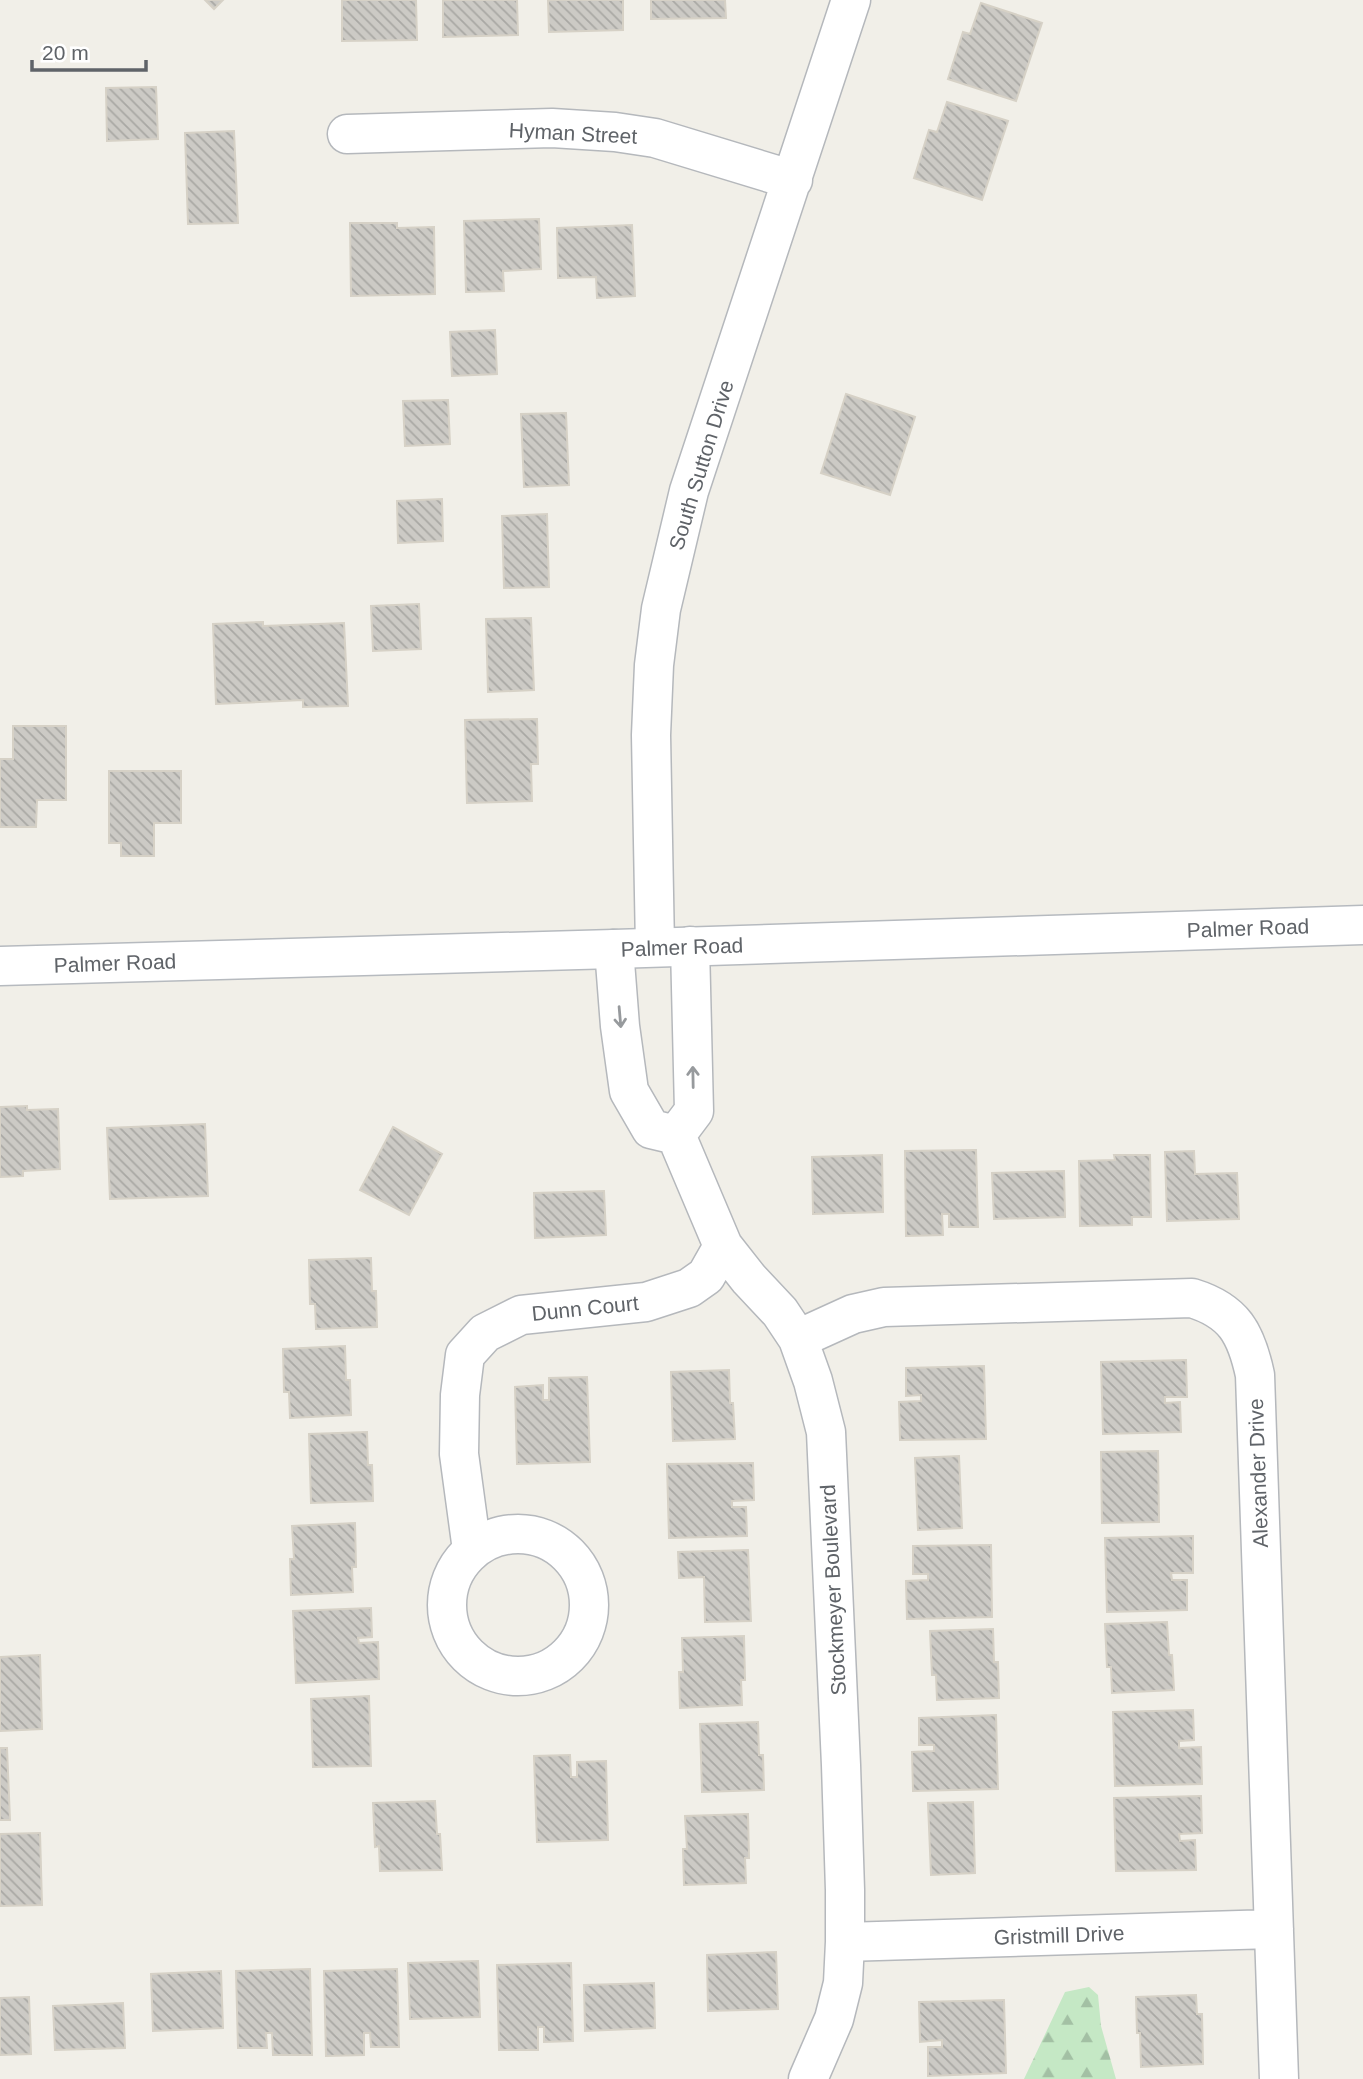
<svg xmlns="http://www.w3.org/2000/svg" width="1363" height="2079" font-family="Helvetica,sans-serif">
	<defs>
		<pattern id="forest-firs" width="22" height="20" patternUnits="userSpaceOnUse" patternTransform="scale(1.75)"><rect width="22" height="20" fill="#c5e8c5"/><path d="M5 1l3.5 6h-7zM16 11l3.5 6h-7z" fill="#a3c0a4"/></pattern>
		<pattern id="building-back-hatch" width="6" height="6" patternUnits="userSpaceOnUse" patternTransform="scale(1.75)"><rect width="6" height="6" fill="#cccac5"/><path d="M-1 5l2 2M0 0l6 6M5-1l2 2" fill="none" stroke="#a9a8a4"/></pattern>
	</defs>
	<rect width="100%" height="100%" fill="#f1efe8"/>
	<path fill="url(#forest-firs)" d="M 1089,1987 L 1098,1995 L 1101,2026 L 1116,2079 L 1024,2079 L 1065,1992 Z"/>
	<path fill="url(#building-back-hatch)" stroke="#d6d1c6" stroke-width="2" d="M 205,0 L 223,0 L 214,9 Z
		M 342,0 L 416,0 L 417,40 L 342,41 Z
		M 443,0 L 517,0 L 518,35 L 443,37 Z
		M 548,0 L 623,0 L 623,30 L 549,32 Z
		M 651,0 L 725,0 L 726,18 L 651,19 Z
		M 981,3 L 1042,23 L 1016,101 L 948,79 L 963,32 L 970,34 Z
		M 156,87 L 158,139 L 107,141 L 106,88 Z
		M 947,102 L 1008,121 L 982,200 L 914,178 L 929,130 L 937,132 Z
		M 234,131 L 238,223 L 188,224 L 185,133 Z
		M 539,219 L 541,269 L 503,271 L 504,291 L 466,292 L 464,221 Z
		M 350,223 L 397,223 L 397,228 L 434,227 L 435,294 L 351,296 Z
		M 632,225 L 635,296 L 597,298 L 596,277 L 558,278 L 557,228 Z
		M 495,330 L 497,374 L 452,376 L 450,332 Z
		M 846,394 L 915,417 L 890,495 L 821,473 Z
		M 448,400 L 450,444 L 405,446 L 403,401 Z
		M 566,413 L 569,485 L 524,487 L 521,414 Z
		M 442,499 L 443,541 L 398,543 L 397,501 Z
		M 547,514 L 549,587 L 504,588 L 502,516 Z
		M 419,604 L 421,649 L 373,651 L 371,606 Z
		M 531,618 L 534,690 L 488,692 L 486,619 Z
		M 263,622 L 263,626 L 344,623 L 348,706 L 303,707 L 303,700 L 216,704 L 213,624 Z
		M 537,719 L 538,764 L 531,764 L 532,801 L 467,803 L 465,720 Z
		M 13,726 L 66,726 L 66,800 L 37,800 L 36,827 L 0,827 L 0,759 L 13,759 Z
		M 109,771 L 181,771 L 181,823 L 154,823 L 154,856 L 121,856 L 121,843 L 109,843 Z
		M 27,1106 L 27,1110 L 58,1109 L 60,1169 L 23,1171 L 23,1176 L 0,1177 L 0,1107 Z
		M 205,1124 L 208,1196 L 110,1199 L 107,1128 Z
		M 393,1127 L 442,1154 L 409,1215 L 360,1190 Z
		M 976,1150 L 978,1227 L 949,1227 L 949,1214 L 942,1214 L 943,1235 L 906,1236 L 905,1151 Z
		M 1194,1151 L 1195,1174 L 1237,1173 L 1239,1219 L 1167,1221 L 1165,1152 Z
		M 882,1155 L 883,1212 L 813,1214 L 812,1157 Z
		M 1114,1155 L 1150,1155 L 1151,1217 L 1132,1217 L 1132,1225 L 1080,1226 L 1079,1161 L 1115,1160 Z
		M 1064,1171 L 1065,1217 L 994,1219 L 992,1173 Z
		M 604,1191 L 606,1235 L 535,1238 L 534,1193 Z
		M 371,1258 L 372,1291 L 376,1291 L 377,1327 L 316,1329 L 315,1304 L 310,1304 L 309,1260 Z
		M 345,1346 L 346,1380 L 350,1380 L 351,1415 L 290,1418 L 289,1392 L 284,1392 L 283,1349 Z
		M 1186,1360 L 1187,1397 L 1165,1397 L 1165,1403 L 1180,1402 L 1181,1432 L 1103,1434 L 1101,1362 Z
		M 984,1366 L 986,1439 L 900,1440 L 899,1402 L 921,1401 L 921,1395 L 906,1396 L 906,1368 Z
		M 729,1370 L 730,1403 L 733,1403 L 735,1439 L 673,1441 L 671,1372 Z
		M 587,1377 L 590,1462 L 517,1464 L 515,1387 L 543,1385 L 543,1400 L 549,1400 L 549,1378 Z
		M 367,1432 L 368,1465 L 372,1465 L 373,1501 L 311,1503 L 309,1434 Z
		M 1158,1451 L 1159,1522 L 1102,1523 L 1101,1452 Z
		M 959,1456 L 962,1528 L 918,1530 L 915,1458 Z
		M 753,1463 L 754,1500 L 732,1501 L 732,1507 L 746,1507 L 747,1536 L 669,1538 L 667,1464 Z
		M 355,1523 L 356,1567 L 352,1567 L 353,1592 L 291,1595 L 290,1559 L 294,1559 L 292,1526 Z
		M 1193,1536 L 1193,1573 L 1171,1573 L 1172,1580 L 1187,1580 L 1187,1610 L 1107,1612 L 1105,1538 Z
		M 991,1545 L 992,1617 L 907,1619 L 906,1581 L 928,1580 L 928,1574 L 913,1574 L 913,1546 Z
		M 748,1550 L 751,1621 L 705,1622 L 704,1577 L 679,1578 L 678,1552 Z
		M 371,1608 L 372,1637 L 358,1638 L 359,1643 L 378,1642 L 379,1679 L 296,1683 L 293,1611 Z
		M 1167,1622 L 1169,1655 L 1172,1655 L 1174,1690 L 1112,1693 L 1111,1667 L 1107,1667 L 1105,1624 Z
		M 993,1629 L 994,1662 L 998,1662 L 999,1698 L 937,1700 L 936,1675 L 932,1675 L 930,1631 Z
		M 744,1636 L 745,1680 L 741,1680 L 742,1705 L 680,1708 L 679,1672 L 683,1672 L 682,1638 Z
		M 40,1655 L 42,1729 L 0,1731 L 0,1657 Z
		M 369,1696 L 371,1766 L 313,1767 L 311,1699 Z
		M 1193,1710 L 1194,1740 L 1179,1741 L 1179,1748 L 1201,1747 L 1202,1784 L 1115,1786 L 1113,1712 Z
		M 996,1715 L 998,1789 L 913,1791 L 912,1752 L 934,1751 L 934,1745 L 919,1745 L 919,1718 Z
		M 758,1722 L 759,1755 L 763,1755 L 764,1790 L 702,1792 L 700,1724 Z
		M 0,1748 L 7,1748 L 10,1820 L 0,1820 Z
		M 570,1755 L 571,1777 L 577,1777 L 577,1762 L 606,1761 L 608,1840 L 537,1842 L 534,1756 Z
		M 1201,1796 L 1202,1833 L 1179,1834 L 1180,1841 L 1195,1840 L 1196,1870 L 1116,1871 L 1114,1798 Z
		M 435,1801 L 437,1834 L 440,1834 L 442,1870 L 380,1871 L 379,1846 L 375,1847 L 373,1803 Z
		M 973,1802 L 975,1873 L 931,1875 L 928,1803 Z
		M 748,1814 L 749,1858 L 745,1858 L 746,1883 L 684,1885 L 683,1849 L 687,1849 L 685,1816 Z
		M 40,1833 L 42,1905 L 0,1906 L 0,1834 Z
		M 776,1952 L 778,2009 L 708,2011 L 707,1955 Z
		M 478,1961 L 480,2017 L 410,2019 L 408,1963 Z
		M 571,1963 L 573,2041 L 544,2042 L 544,2027 L 538,2027 L 538,2050 L 499,2050 L 497,1965 Z
		M 310,1969 L 312,2055 L 273,2055 L 272,2033 L 266,2033 L 267,2048 L 238,2048 L 236,1971 Z
		M 397,1969 L 399,2047 L 371,2047 L 370,2033 L 364,2033 L 364,2055 L 326,2056 L 324,1971 Z
		M 221,1971 L 223,2028 L 153,2031 L 151,1974 Z
		M 654,1983 L 655,2028 L 585,2031 L 584,1985 Z
		M 1196,1995 L 1197,2014 L 1202,2014 L 1203,2064 L 1141,2067 L 1140,2033 L 1137,2033 L 1136,1997 Z
		M 29,1997 L 31,2054 L 0,2055 L 0,1998 Z
		M 1004,2000 L 1006,2073 L 928,2076 L 928,2047 L 942,2047 L 942,2040 L 920,2042 L 919,2002 Z
		M 123,2003 L 125,2048 L 55,2050 L 53,2006 Z"/>
	<g fill="none" stroke-linecap="round" stroke-linejoin="round">
		<g stroke="#b5b8bc" stroke-width="41">
			<path id="street" d="M 347,134 L 552,128 L 615,132 L 655,138 L 793,180
				M 655,947 L 651,735 L 654,665 L 661,609 L 689,491 L 851,0
				M 614,949 L 620,1026 L 629,1091 L 651,1129 L 676,1135
				M 676,1135 L 723,1246 L 749,1279 L 780,1312 L 798,1339 L 813,1381 L 826,1432 L 841,1765 L 845,1890 L 845,1942 L 843,1983 L 834,2019 L 808,2079
				M 676,1135 L 694,1111 L 690,946
				M 798,1339 L 853,1314 L 884,1307 L 1192,1298 C 1234,1311 1246,1333 1255,1375 L 1279,2079
				M447 1605a71 71 0 1 1 142 0a71 71 0 1 1-142 0Z
				M 472,1550 L 459,1454 L 460,1395 L 465,1355 L 485,1333 L 521,1315 L 646,1302 L 689,1288 L 706,1276 L 723,1246
				M 845,1942 L 1274,1929"/>
		</g>
		<g stroke="#b6babf" stroke-width="41">
			<path id="secondary" d="M 0,966 L 614,949 L 1363,925"/>
		</g>
		<use href="#street" stroke="#fff" stroke-width="38"/>
		<use href="#secondary" stroke="#fff" stroke-width="38"/>
	</g>
	<defs><path id="oneway-shaft" d="M-6 0H5M1.5-3L5.5 0L1.5 3" fill="none" stroke-width="1.6" stroke-linecap="round" stroke-linejoin="round" transform="scale(1.75)"/></defs>
	<g stroke="#979a9d">
		<use href="#oneway-shaft" transform="translate(620 1017) rotate(85)"/>
		<use href="#oneway-shaft" transform="translate(693 1077) rotate(-91)"/>
	</g>
	<g text-anchor="middle" dominant-baseline="central" stroke-width="5" stroke-linejoin="round" paint-order="stroke">
		<g font-size="21" fill="#5f6368" stroke="#fff">
			<text transform="translate(573 133) rotate(3)">Hyman Street</text>
			<text transform="translate(701 465) rotate(-73)">South Sutton Drive</text>
			<text transform="translate(1248 928) rotate(-2)">Palmer Road</text>
			<text transform="translate(682 947) rotate(-2)">Palmer Road</text>
			<text transform="translate(115 963) rotate(-2)">Palmer Road</text>
			<text transform="translate(585 1308) rotate(-6)">Dunn Court</text>
			<text transform="translate(1258 1473) rotate(-92)">Alexander Drive</text>
			<text transform="translate(833 1590) rotate(-93)">Stockmeyer Boulevard</text>
			<text transform="translate(1059 1935) rotate(-2)">Gristmill Drive</text>
		</g>
	</g>
	<path d="M32 60v10h114v-10" fill="none" stroke="#5f6368" stroke-width="3.5"/>
	<text x="42" y="60" font-size="21" fill="#5f6368" stroke="#ffffff" stroke-width="5" paint-order="stroke">20 m</text>
</svg>
